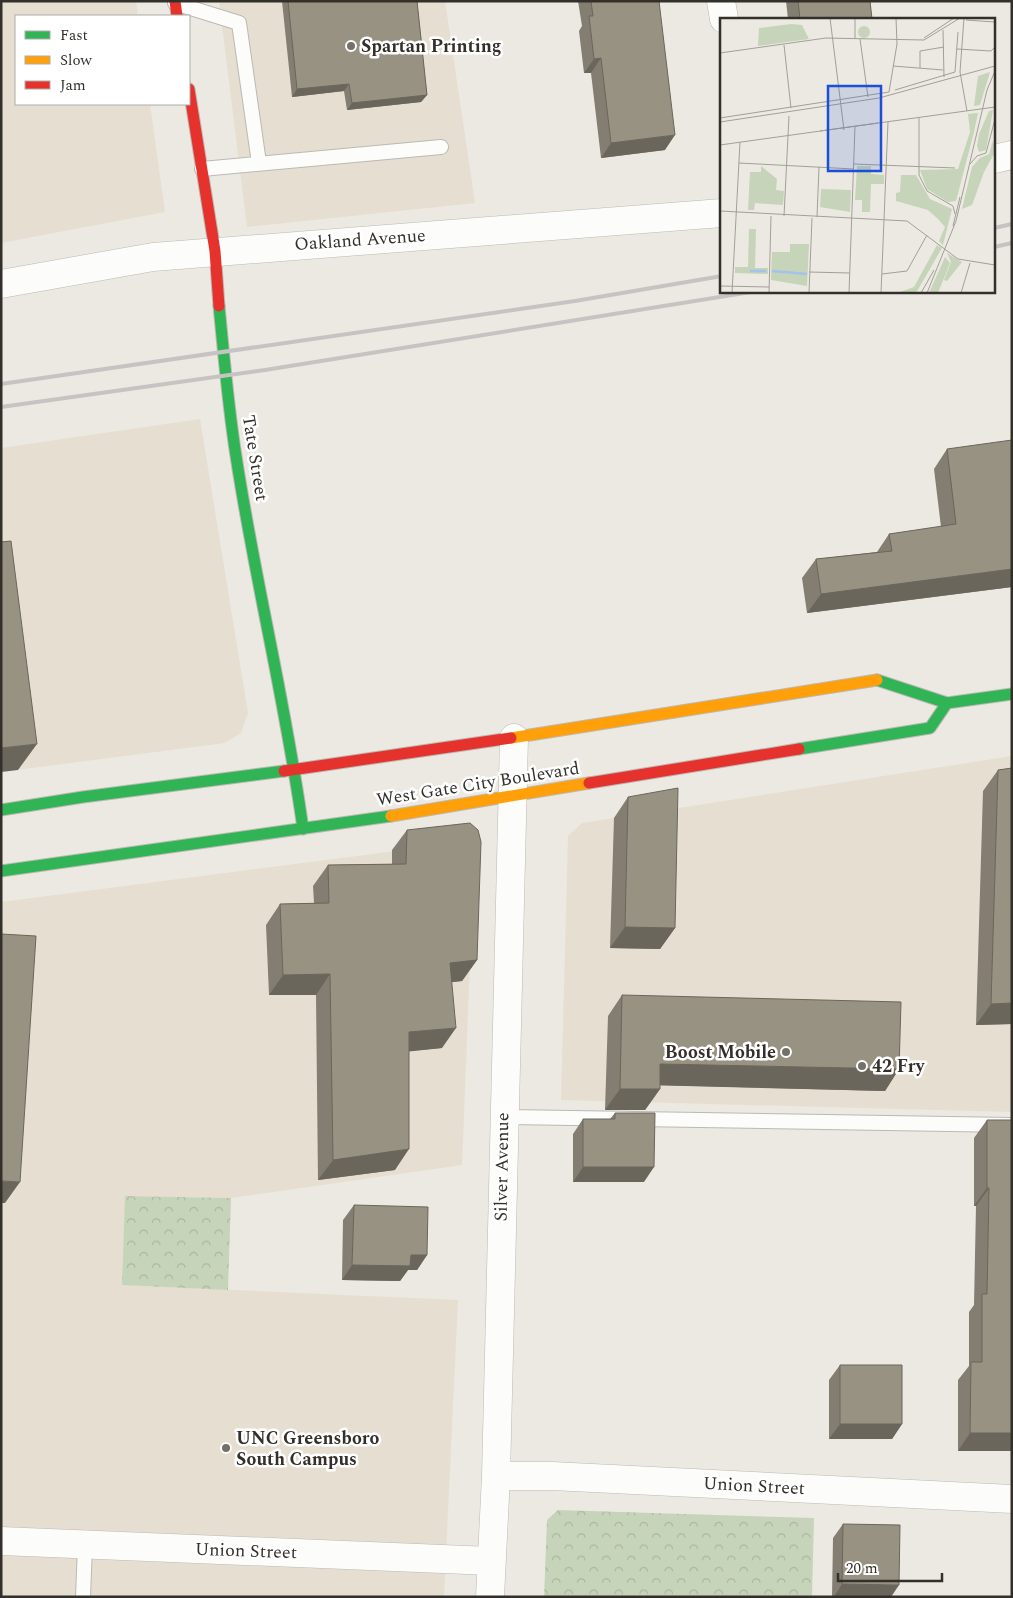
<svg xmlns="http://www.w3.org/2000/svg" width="1013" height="1598" font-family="Spectral,serif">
	<defs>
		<pattern id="forest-crowns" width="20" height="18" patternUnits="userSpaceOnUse" patternTransform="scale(1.25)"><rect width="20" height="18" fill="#c6d4b9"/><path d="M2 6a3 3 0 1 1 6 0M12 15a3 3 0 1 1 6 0" fill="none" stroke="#abb69f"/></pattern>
	</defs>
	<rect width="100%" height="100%" fill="#ece9e2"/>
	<path fill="#e6ded1" d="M 1,1 L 136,1 L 138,16 L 16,16 L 16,104 L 150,104 L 165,212 L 1,243 Z
		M 219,1 L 445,1 L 475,203 L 247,227 Z
		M 200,419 L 248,713 L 241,733 L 225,743 L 1,772 L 1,448 Z
		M 1012,756 L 1012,1112 L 561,1100 L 568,836 L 582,823 Z
		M 458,843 L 474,860 L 462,1165 L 231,1198 L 126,1196 L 122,1285 L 458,1300 L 444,1597 L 1,1597 L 1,902 Z"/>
	<path fill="url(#forest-crowns)" d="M 125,1196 L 231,1198 L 228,1290 L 122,1285 Z
		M 558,1510 L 814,1518 L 812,1597 L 544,1597 L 547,1520 Z"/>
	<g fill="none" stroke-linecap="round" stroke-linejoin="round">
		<g stroke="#bbb9b3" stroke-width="16">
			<path id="lane" d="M 175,3 L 239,23 L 259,163
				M 202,169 L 441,147
				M 503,1117 L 1012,1125
				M 83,1597 L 85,1545"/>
		</g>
		<g stroke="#bbb9b3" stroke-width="29">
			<path id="street" d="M 721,1 L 724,19
				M 994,159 L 1012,155
				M 1,284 L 153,257 L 722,213
				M 496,1476 L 552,1476 L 1012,1499
				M 1,1541 L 491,1561
				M 490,1597 L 496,1476 L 514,738"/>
		</g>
		<g stroke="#bbb9b3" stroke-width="13">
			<path id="fast" d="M 219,306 C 224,356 228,406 236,456 C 255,581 286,704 303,829
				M 877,680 L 947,703 L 1012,694
				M 799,749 L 930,728 L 947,703
				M 1,810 L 83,797 L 284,771
				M 1,871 L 391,816"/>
		</g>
		<g stroke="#bbb9b3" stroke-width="13">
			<path id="slow" d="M 511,738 L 877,680
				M 391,816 L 589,783"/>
		</g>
		<g stroke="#bbb9b3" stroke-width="13">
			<path id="jam" d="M 175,1 L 177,16
				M 189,89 L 215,251 L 219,306
				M 284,771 L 511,738
				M 589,783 L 799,749"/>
		</g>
		<use href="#lane" stroke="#fcfcfb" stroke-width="14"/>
		<use href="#street" stroke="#fcfcfb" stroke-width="28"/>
		<use href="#fast" stroke="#30b455" stroke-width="11"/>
		<use href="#slow" stroke="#ff9f0a" stroke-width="11"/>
		<use href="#jam" stroke="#e5322d" stroke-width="11"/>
		<path stroke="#c6c4c3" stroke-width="4" d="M 994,228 L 1012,224
			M 994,247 L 1012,243
			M 1,384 L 575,301 L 722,276
			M 1,407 L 265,370 L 757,291"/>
	</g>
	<path fill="#837e71" d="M 282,1 L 417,1 L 427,95 L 421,102 L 347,110 L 344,91 L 292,97 Z
		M 578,1 L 659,1 L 665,150 L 601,158 L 591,73 L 584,73 L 579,31 L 582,26 Z
		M 786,1 L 870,1 L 872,19 L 788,19 Z
		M 947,449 L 1012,587 L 807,613 L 802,578 L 816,559 L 877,552 L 889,534 L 941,527 L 934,469 Z
		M 1012,768 L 1012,1024 L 976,1025 L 983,791 L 998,770 Z
		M 628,797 L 675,928 L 660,949 L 610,948 L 614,818 Z
		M 407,830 L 477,960 L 462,981 L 452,982 L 442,1048 L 409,1051 L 395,1170 L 318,1180 L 316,995 L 269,995 L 266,925 L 280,904 L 314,903 L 313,886 L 328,865 L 392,864 L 392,850 Z
		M 622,995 L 899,1069 L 885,1091 L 660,1085 L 660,1089 L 645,1110 L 605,1110 L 608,1016 Z
		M 615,1113 L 644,1182 L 573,1182 L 573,1134 L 583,1119 L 610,1119 Z
		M 987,1120 L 1012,1451 L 958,1451 L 958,1380 L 969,1366 L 969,1312 L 974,1305 L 976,1206 L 974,1206 L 974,1138 Z
		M 354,1205 L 427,1255 L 417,1270 L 408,1270 L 400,1281 L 342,1280 L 343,1220 Z
		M 840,1365 L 902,1424 L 892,1439 L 829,1439 L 829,1380 Z
		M 843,1524 L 891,1597 L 832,1597 L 833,1538 Z"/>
	<path fill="#6a665c" d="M 601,58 L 591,73 L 584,73 L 594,59 Z
		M 349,84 L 344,91 L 292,97 L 297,89 Z
		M 427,95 L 421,102 L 347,110 L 352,103 Z
		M 675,135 L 665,150 L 601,158 L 611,143 Z
		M 1012,569 L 1012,587 L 807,613 L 821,594 Z
		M 37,744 L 18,770 L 1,772 L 1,748 Z
		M 625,927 L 675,928 L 660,949 L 610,948 Z
		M 477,960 L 462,981 L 436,984 L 450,963 Z
		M 330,974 L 316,995 L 269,995 L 283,975 Z
		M 1012,1003 L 1012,1024 L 976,1025 L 991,1004 Z
		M 456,1028 L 442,1048 L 395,1053 L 409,1032 Z
		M 660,1064 L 899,1069 L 885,1091 L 645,1085 Z
		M 620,1089 L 660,1089 L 645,1110 L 605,1110 Z
		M 409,1149 L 395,1170 L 318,1180 L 333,1160 Z
		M 583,1167 L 654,1167 L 644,1182 L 573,1182 Z
		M 1,1181 L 20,1182 L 5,1203 L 1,1203 Z
		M 987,1188 L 989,1188 L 976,1206 L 974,1206 Z
		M 411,1255 L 427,1255 L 417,1270 L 408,1270 L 400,1281 L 342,1280 L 352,1265 Z
		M 840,1424 L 902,1424 L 892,1439 L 829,1439 Z
		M 970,1433 L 1012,1433 L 1012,1451 L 958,1451 Z
		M 842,1584 L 899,1585 L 891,1597 L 834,1597 Z"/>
	<path fill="#989283" stroke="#6a665c" d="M 288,1 L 417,1 L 427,95 L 352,103 L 349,84 L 297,89 Z
		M 591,1 L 659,1 L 675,135 L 611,143 L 601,58 L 594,59 L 589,16 L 593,16 Z
		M 798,1 L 870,1 L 872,19 L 800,19 Z
		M 1012,440 L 1012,569 L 821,594 L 816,559 L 892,551 L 889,534 L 956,524 L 947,449 Z
		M 11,541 L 37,744 L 1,748 L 1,542 Z
		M 1012,768 L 1012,1003 L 991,1004 L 998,770 Z
		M 678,788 L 675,928 L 625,927 L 628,797 Z
		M 470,823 L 478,830 L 481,842 L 477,960 L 450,963 L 456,1028 L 409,1032 L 409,1149 L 333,1160 L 330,974 L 283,975 L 280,904 L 329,903 L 328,865 L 406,864 L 407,830 Z
		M 1,934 L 36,936 L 20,1182 L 1,1181 Z
		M 622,995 L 901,1002 L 899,1069 L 660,1064 L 660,1089 L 620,1089 Z
		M 615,1113 L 655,1113 L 654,1167 L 583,1167 L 583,1119 L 615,1119 Z
		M 987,1120 L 1012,1120 L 1012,1433 L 970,1433 L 971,1362 L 982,1362 L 982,1294 L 987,1294 L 989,1188 L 987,1188 Z
		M 354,1205 L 428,1207 L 427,1255 L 411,1255 L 410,1266 L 352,1265 Z
		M 840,1365 L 902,1365 L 902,1424 L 840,1424 Z
		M 843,1524 L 900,1525 L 899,1585 L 842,1584 Z"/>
	<g fill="#74716b" stroke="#fff" stroke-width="2">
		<circle cx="351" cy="46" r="5"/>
		<circle cx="786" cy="1052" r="5"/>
		<circle cx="862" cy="1066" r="5"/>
		<circle cx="226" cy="1448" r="5"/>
	</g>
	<g text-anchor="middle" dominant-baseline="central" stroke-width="5" stroke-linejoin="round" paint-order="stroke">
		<g font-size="18" font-weight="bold" fill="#33302b" stroke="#fff" text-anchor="start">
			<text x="361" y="46">Spartan Printing</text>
			<text x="776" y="1052" text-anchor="end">Boost Mobile</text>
			<text x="872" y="1066">42 Fry</text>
			<text x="236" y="1438">UNC Greensboro<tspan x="236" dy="21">South Campus</tspan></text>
		</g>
		<g font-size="18" fill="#33302b" stroke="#fff">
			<text transform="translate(360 240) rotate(-4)">Oakland Avenue</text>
			<text transform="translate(255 458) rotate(81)">Tate Street</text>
			<text transform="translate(478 784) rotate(-9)">West Gate City Boulevard</text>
			<text transform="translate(502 1167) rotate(-89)">Silver Avenue</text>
			<text transform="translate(754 1486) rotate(3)">Union Street</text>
			<text transform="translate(246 1551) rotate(2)">Union Street</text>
		</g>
	</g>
	<g transform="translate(720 18)">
		<rect width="275" height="275" fill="#ece9e2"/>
		<path d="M 273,92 L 266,132 L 259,134 L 257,128 L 259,116 L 269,93 ZM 250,114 L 254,114 L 236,183 L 228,184 L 207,171 L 200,152 L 238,151 ZM 260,140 L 260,152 L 264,154 L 252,187 L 242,191 L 252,149 ZM 225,239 L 230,245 L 218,275 L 209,275 Z" fill="#c6d4b9"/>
		<path d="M 270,54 L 260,87 L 254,88 L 258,58 ZM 258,95 L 254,114 L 250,114 L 248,96 ZM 273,122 L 275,134 L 264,154 L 260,152 L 260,140 L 269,136 ZM 41,148 L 57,161 L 56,172 L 64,173 L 63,187 L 35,185 L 34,192 L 28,192 L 30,154 L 41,154 ZM 137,148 L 151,148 L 151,156 L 164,157 L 164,166 L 151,166 L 150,194 L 142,194 L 142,182 L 135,182 ZM 181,157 L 196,157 L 210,181 L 232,191 L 223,227 L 219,223 L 225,209 L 218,201 L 208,192 L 176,183 L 176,175 L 180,174 ZM 101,171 L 131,172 L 130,194 L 100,189 ZM 29,211 L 36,211 L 35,250 L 48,250 L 48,256 L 15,255 L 15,249 L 28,249 ZM 217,227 L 222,230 L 196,275 L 177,275 L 194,269 ZM 227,235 L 242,244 L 227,263 L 224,262 L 231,244 Z" fill="#c6d4b9"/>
		<path d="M 71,6 L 82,7 L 89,21 L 38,28 L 39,10 ZM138 14a6 6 0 1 1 12 0a6 6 0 1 1-12 0ZM 70,226 L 89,226 L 87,268 L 51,262 L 52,234 L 70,234 Z" fill="#c6d4b9"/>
		<path fill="none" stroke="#a4c2ec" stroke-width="2.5" d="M 30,253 L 46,253M 52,253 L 87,256"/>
		<path fill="none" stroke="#a29f99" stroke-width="1" d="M 110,0 L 124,112M 135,0 L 135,21M 244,0 L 240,54 L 247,93M 246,2 L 275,4M 223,12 L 224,59M 204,20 L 234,0M 140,21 L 148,79M 64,27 L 71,90M 237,31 L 271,33 L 275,29M 0,35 L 106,20 L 204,22 L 240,0M 173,48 L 223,52M 200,50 L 200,33 L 224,29M 175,72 L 235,54 L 238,14M 0,100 L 169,74 L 177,26 L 176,0M 199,100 L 199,157 L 207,173 L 233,188 L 235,196M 0,104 L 159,80 L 275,48M 100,113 L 275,89M 0,127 L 158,105M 266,135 L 275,101M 19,145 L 134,151M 134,146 L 235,150M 250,146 L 257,138 L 266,135M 0,193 L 187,203 L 238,241 L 275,247M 64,198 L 69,98M 97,199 L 99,149M 233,208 L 240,179M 89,254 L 130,255M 162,256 L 187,253 L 207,217M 0,268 L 49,269M 12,275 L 20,124M 49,275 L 51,198M 89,275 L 92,200M 129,275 L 135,108M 161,275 L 168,104M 201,275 L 214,252M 207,275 L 236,203 L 267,72 L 275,53M 241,275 L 250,245"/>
		<path fill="#1d4ed8" fill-opacity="0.15" stroke="#1d4ed8" stroke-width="2.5" d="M 108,68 L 161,68 L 161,153 L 108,153 Z"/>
		<rect width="275" height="275" fill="none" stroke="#33302b" stroke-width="2.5"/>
	</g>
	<rect width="1013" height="1598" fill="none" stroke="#33302b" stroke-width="5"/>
	<rect x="15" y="15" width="175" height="90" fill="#ffffff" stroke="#adacaa"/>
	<rect x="25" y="31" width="25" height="8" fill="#30b455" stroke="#adacaa"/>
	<text x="60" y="40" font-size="15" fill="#33302b">Fast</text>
	<rect x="25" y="56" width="25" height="8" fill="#ff9f0a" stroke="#adacaa"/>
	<text x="60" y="65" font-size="15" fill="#33302b">Slow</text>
	<rect x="25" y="81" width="25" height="8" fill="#e5322d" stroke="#adacaa"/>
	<text x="60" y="90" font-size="15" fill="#33302b">Jam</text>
	<path d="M838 1573v8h104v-8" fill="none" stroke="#33302b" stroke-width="2.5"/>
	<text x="846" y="1573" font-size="15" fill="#33302b" stroke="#ffffff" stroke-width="4" paint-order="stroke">20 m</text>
</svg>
